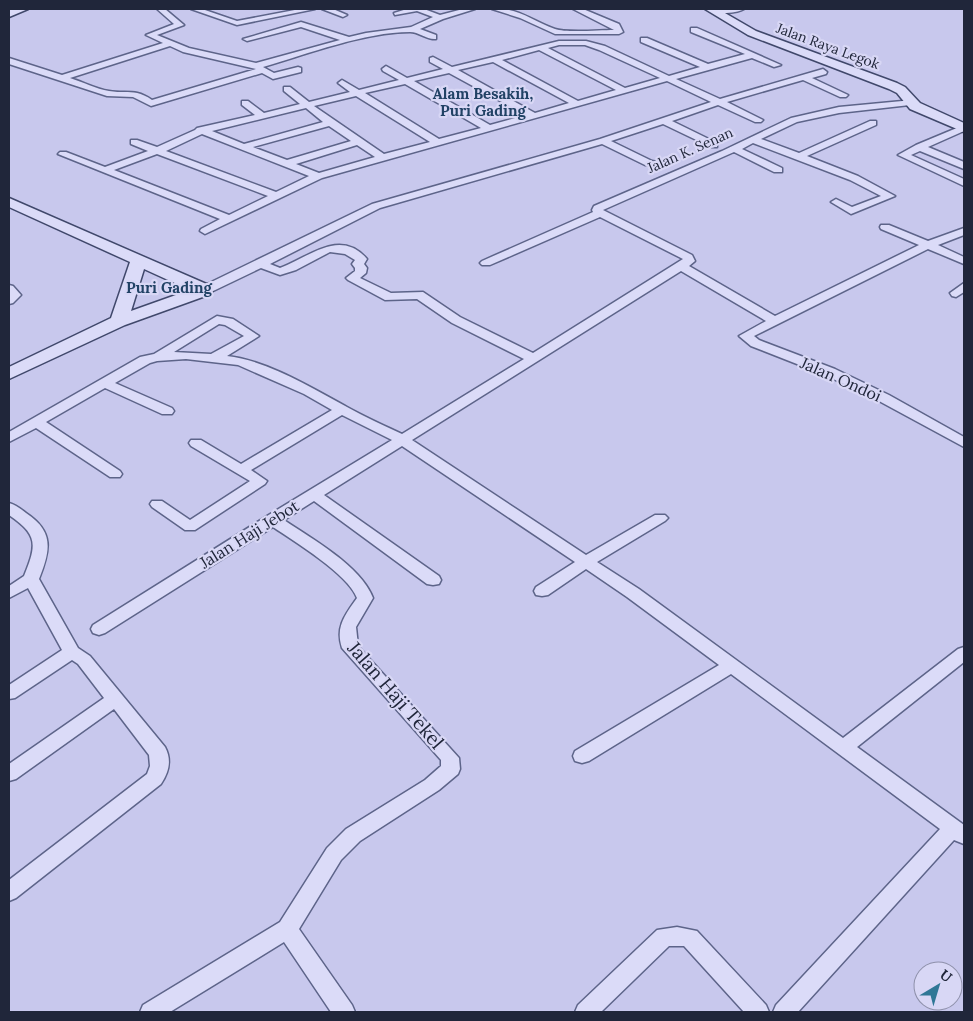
<svg xmlns="http://www.w3.org/2000/svg" width="973" height="1021" font-family="Lora,serif">
	<rect width="100%" height="100%" fill="#c8c8ed"/>
	<g fill="none" stroke-linecap="round" stroke-linejoin="round">
		<g stroke="#5d6489" stroke-width="3">
			<path id="street" d="M 157,9 L 165,9 L 184,25 L 157,35 L 189,48 L 256,63 L 340,40 L 301,27 L 247,41 L 243,39 L 301,22 L 349,37 L 366,33 L 411,27 L 433,17 L 417,11 L 395,15 L 394,13 L 407,9 L 424,9 L 440,15 L 463,9 L 475,9 L 443,19 L 420,29 L 436,35 L 436,39 C 427,40 419,32 410,32 C 365,32 308,54 263,67 L 274,73 L 298,67 L 301,68 L 301,72 L 273,79 L 262,73 L 151,106 L 133,97 L 107,96 L 9,64 L 9,58 L 62,75 L 163,43 L 146,35 L 174,24 ZM 170,46 L 183,52 L 256,69 L 152,100 C 135,88 127,94 109,91 C 96,89 83,82 70,78 Z
				M 191,9 L 202,9 L 237,21 L 300,9 L 315,9 L 237,25 Z
				M 322,9 L 333,9 L 347,15 L 343,17 Z
				M 492,9 C 518,7 532,21 555,29 C 566,33 600,30 614,30 L 573,9 L 583,9 L 619,24 L 623,32 L 619,34 L 555,34 L 520,18 Z
				M 713,9 L 744,9 C 737,13 719,15 712,11 Z
				M 691,28 L 697,28 L 781,65 L 774,67 L 752,58 L 676,79 L 720,99 L 823,69 L 827,72 L 826,74 L 812,78 L 848,95 L 846,97 L 840,97 L 803,80 L 727,102 L 763,120 L 761,122 L 755,122 L 718,105 L 672,121 L 717,143 L 717,147 L 711,147 L 663,124 L 611,141 L 652,161 L 663,163 L 663,167 L 645,165 L 602,144 L 380,208 L 270,264 L 280,268 C 308,258 340,227 367,259 L 364,264 L 367,268 L 366,273 L 360,278 L 391,293 L 423,292 L 460,317 L 533,353 L 683,259 L 600,217 L 490,265 L 482,265 L 480,263 L 482,261 L 593,212 L 592,210 L 594,206 L 722,151 L 791,118 L 839,107 L 913,100 L 915,102 L 910,105 L 839,113 L 797,122 L 761,139 L 799,153 L 870,121 L 876,121 L 876,125 L 807,156 L 858,176 L 895,196 L 851,214 L 831,202 L 836,199 L 852,207 L 881,196 L 850,180 L 753,143 L 742,149 L 782,168 L 782,172 L 774,172 L 734,152 L 603,210 L 692,255 L 695,261 L 689,266 L 775,316 L 919,245 L 881,229 L 880,227 L 881,225 L 889,225 L 928,241 L 964,228 L 964,235 L 938,245 L 964,257 L 964,264 L 928,249 L 754,336 L 759,340 L 835,369 L 889,395 L 964,437 L 964,447 L 879,401 L 825,375 L 751,346 L 739,336 L 766,321 L 681,271 L 412,440 L 586,555 L 655,515 L 665,515 L 668,518 L 665,521 L 597,562 L 639,589 L 843,738 L 958,649 L 964,647 L 964,662 L 857,747 L 964,825 L 964,844 L 954,840 L 798,1012 L 773,1012 L 776,1005 L 940,829 L 731,674 L 589,761 L 582,763 L 575,761 L 573,756 L 575,751 L 719,665 L 627,597 L 586,569 L 548,595 L 542,596 L 536,595 L 534,591 L 536,587 L 575,562 L 402,446 L 324,495 L 439,576 L 441,580 L 439,584 L 433,585 L 427,584 L 314,501 L 284,520 C 312,539 361,566 373,598 L 356,627 L 358,646 L 459,758 L 460,769 L 458,774 L 439,790 L 360,841 L 341,860 L 299,929 L 352,1005 L 355,1012 L 331,1012 L 284,942 L 170,1012 L 140,1012 L 143,1005 L 280,922 L 327,848 L 346,829 L 425,780 L 441,766 L 441,760 L 342,648 C 335,627 345,615 357,598 C 348,574 295,542 273,527 L 105,633 L 99,635 L 93,633 L 91,629 L 93,625 L 267,516 L 392,440 L 342,415 L 251,470 L 267,481 L 265,484 L 195,530 L 185,530 L 152,507 L 150,504 L 152,501 L 162,501 L 190,520 L 250,481 L 191,446 L 189,443 L 191,440 L 201,440 L 241,464 L 332,410 L 304,394 L 238,365 L 186,359 L 157,361 L 150,363 L 115,383 L 172,408 L 174,411 L 172,414 L 162,414 L 105,388 L 46,422 L 120,471 L 122,474 L 120,477 L 110,477 L 36,428 L 9,442 L 9,432 L 140,357 L 154,354 L 217,316 L 233,319 L 259,336 L 227,356 C 266,360 312,388 347,407 C 365,417 383,425 402,434 L 524,359 L 452,323 L 417,299 L 385,300 L 348,280 L 346,278 L 355,271 L 355,268 L 352,264 L 355,260 L 345,254 L 330,252 L 296,270 L 280,275 L 261,268 L 209,293 L 201,293 L 199,290 L 201,287 L 372,204 L 600,139 L 711,102 L 667,81 L 322,178 L 205,234 L 200,231 L 201,229 L 220,219 L 58,154 L 60,152 L 66,152 L 105,167 L 148,151 L 131,144 L 131,140 L 137,140 L 157,147 L 195,130 L 197,128 L 255,115 L 242,105 L 242,101 L 248,101 L 264,113 L 300,104 L 284,91 L 284,87 L 290,87 L 309,102 L 350,92 L 338,83 L 342,80 L 359,90 L 399,80 L 383,71 L 382,69 L 386,66 L 407,78 L 443,69 L 430,62 L 430,58 L 433,57 L 452,67 L 559,41 L 586,41 L 605,46 L 669,76 L 700,67 L 641,42 L 641,38 L 647,38 L 708,64 L 745,54 L 691,32 ZM 559,45 L 585,45 L 599,50 L 660,78 L 625,88 L 548,48 ZM 539,50 L 616,90 L 578,101 L 502,60 ZM 493,62 L 569,103 L 535,113 L 458,70 ZM 449,73 L 526,115 L 490,125 L 414,81 ZM 405,84 L 481,128 L 439,139 L 365,93 ZM 356,96 L 430,142 L 384,154 L 314,106 ZM 306,108 L 323,122 L 244,144 L 212,131 ZM 329,126 L 351,141 L 287,160 L 253,147 ZM 202,134 L 309,176 L 276,192 L 166,151 ZM 357,145 L 375,157 L 319,173 L 296,164 ZM 157,154 L 268,196 L 229,215 L 114,170 ZM 219,324 L 225,325 L 244,336 L 211,354 L 174,352 Z
				M 964,125 L 964,131 L 928,147 L 964,162 L 964,169 L 920,151 L 911,155 L 964,179 L 964,186 L 898,155 L 916,145 Z
				M 964,283 L 964,292 L 956,297 L 952,296 L 950,293 Z
				M 9,285 L 13,286 L 21,295 L 13,303 L 9,304 Z
				M 9,503 C 16,505 21,509 26,513 C 55,532 50,551 39,579 L 78,648 L 90,656 L 165,747 C 172,760 169,772 161,784 L 16,898 L 9,901 L 9,880 L 147,774 L 150,766 L 149,755 L 114,709 L 16,779 L 9,781 L 9,764 L 104,698 L 78,664 L 72,660 L 15,698 L 9,699 L 9,685 L 62,650 L 28,588 L 9,598 L 9,586 L 24,576 C 37,544 38,535 9,515 Z
				M 677,927 L 697,931 L 766,1005 L 769,1012 L 744,1012 L 684,946 L 669,946 L 601,1012 L 575,1012 L 578,1005 L 657,930 Z"/>
		</g>
		<g stroke="#40486b" stroke-width="3">
			<path id="secondary" d="M 13,9 L 28,9 L 9,17 L 9,10 Z
				M 705,9 L 718,9 L 756,31 L 897,83 L 905,87 L 920,103 L 964,123 L 964,132 L 910,109 L 897,93 L 889,89 L 748,35 Z
				M 9,198 L 211,286 L 213,290 L 211,294 L 125,325 L 9,379 L 9,367 L 111,318 L 130,262 L 9,207 ZM 144,269 L 190,290 L 131,311 Z"/>
		</g>
		<use href="#street" fill="#dbdbf8" fill-rule="evenodd"/>
		<use href="#secondary" fill="#dbdbf8" fill-rule="evenodd"/>
	</g>
	<g text-anchor="middle" dominant-baseline="central" stroke-width="4.5" stroke-linejoin="round" paint-order="stroke">
		<g font-size="14" fill="#20263a" stroke="#d8d7f5">
			<text transform="translate(828 46) rotate(20)">Jalan Raya Legok</text>
			<text transform="translate(690 150) rotate(-24)">Jalan K. Senan</text>
		</g>
		<g font-size="15" font-weight="bold" fill="#214265" stroke="#d8d7f5">
			<text x="483" y="93">Alam Besakih,<tspan x="483" dy="17">Puri Gading</tspan></text>
			<text x="169" y="287">Puri Gading</text>
		</g>
		<g font-size="16" fill="#20263a" stroke="#d8d7f5">
			<text transform="translate(841 379) rotate(24)">Jalan Ondoi</text>
			<text transform="translate(249 534) rotate(-32)">Jalan Haji Jebot</text>
		</g>
		<g font-size="19" fill="#20263a" stroke="#d8d7f5">
			<text transform="translate(396 695) rotate(49)">Jalan Haji Tekel</text>
		</g>
	</g>
	<rect width="973" height="1021" fill="none" stroke="#20263a" stroke-width="20"/>
	<g transform="translate(938 986) rotate(38)"><circle r="24" fill="#d8d7f5" stroke="#8e90aa"/>
	<path d="M0-4L9 19L0 12L-9 19Z" fill="#2f7796"/>
	<text y="-8" font-size="14" font-weight="bold" text-anchor="middle" fill="#20263a">U</text>
	</g>
</svg>
